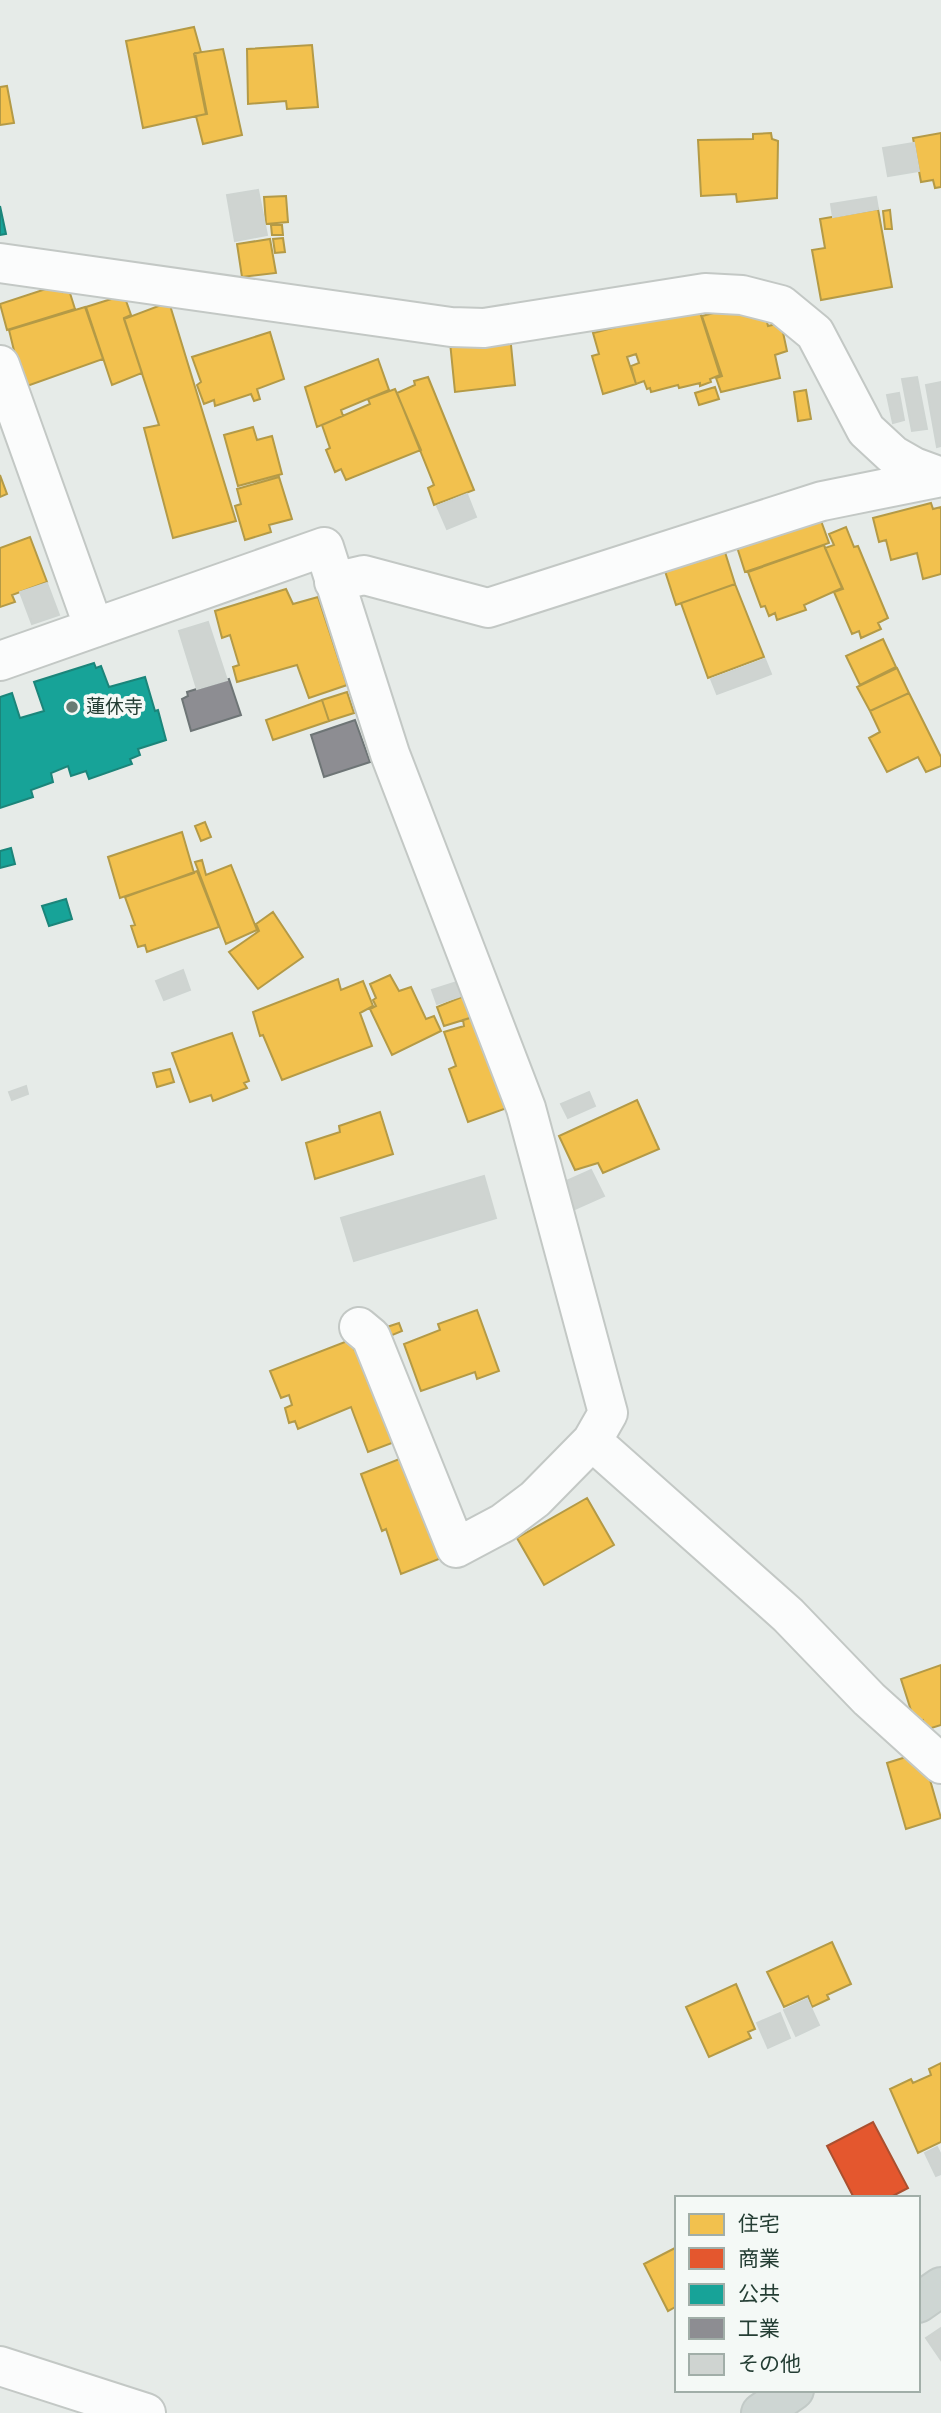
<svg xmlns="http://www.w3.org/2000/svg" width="941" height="2413" font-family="'Varela Round','Noto Sans JP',sans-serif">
	<rect width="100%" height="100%" fill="#e6ebe8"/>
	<path fill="#f2c14e" stroke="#b49a46" stroke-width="2" d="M 194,27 L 201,52 L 194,54 L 206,114 L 143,128 L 126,41 Z
		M 312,45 L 318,107 L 287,109 L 286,101 L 248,104 L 247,49 Z
		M 223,49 L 242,135 L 203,144 L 196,116 L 207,114 L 195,53 Z
		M 7,86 L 14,123 L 0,125 L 0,87 Z
		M 771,133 L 772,139 L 778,141 L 777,198 L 737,202 L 736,194 L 701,196 L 698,140 L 753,139 L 753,134 Z
		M 941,133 L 941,187 L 935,188 L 933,180 L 921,182 L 913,138 Z
		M 286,196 L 288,222 L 266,224 L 264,197 Z
		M 878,209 L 892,287 L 821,300 L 812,250 L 825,248 L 820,219 Z
		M 890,210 L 892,229 L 885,229 L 883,211 Z
		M 271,225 L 282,225 L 283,235 L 272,235 Z
		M 283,238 L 285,252 L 275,253 L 273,239 Z
		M 270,239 L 276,273 L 242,277 L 237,244 Z
		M 61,284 L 63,292 L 69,290 L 75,309 L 7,330 L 0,304 Z
		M 124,295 L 131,315 L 124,318 L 142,373 L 112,385 L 86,307 Z
		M 169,302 L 236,521 L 173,538 L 144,428 L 159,425 L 124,319 Z
		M 698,306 L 720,375 L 710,379 L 711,382 L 700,386 L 700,383 L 679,388 L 678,385 L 651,392 L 650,388 L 647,389 L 644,381 L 636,384 L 631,366 L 639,363 L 636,354 L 627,357 L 636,384 L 603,394 L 592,356 L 599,354 L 593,333 Z
		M 85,307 L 103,359 L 27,386 L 18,367 L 9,330 Z
		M 737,307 L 765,314 L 768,326 L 781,323 L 787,351 L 775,355 L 780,378 L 721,392 L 716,378 L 722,376 L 702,316 Z
		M 270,332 L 284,379 L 257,389 L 260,399 L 254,401 L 251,394 L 215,406 L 214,400 L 204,404 L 197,385 L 201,382 L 192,357 Z
		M 510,335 L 515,385 L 455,392 L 450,342 Z
		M 378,359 L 389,390 L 341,410 L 343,416 L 317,427 L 305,387 Z
		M 428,377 L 474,490 L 434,505 L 428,488 L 434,485 L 397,393 L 415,385 L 414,381 Z
		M 715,387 L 719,399 L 699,405 L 695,393 Z
		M 395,389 L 421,450 L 346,480 L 341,469 L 335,472 L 326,450 L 330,448 L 322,425 L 370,404 L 368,399 Z
		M 806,390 L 811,419 L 798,421 L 794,392 Z
		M 253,427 L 257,440 L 272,436 L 282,474 L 238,486 L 224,435 Z
		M 0,475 L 7,494 L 0,497 Z
		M 279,477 L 292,519 L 269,525 L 271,532 L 245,540 L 235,506 L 241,504 L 237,489 Z
		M 931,503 L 933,509 L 941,507 L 941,574 L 923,579 L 917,553 L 891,560 L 886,540 L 879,542 L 873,518 Z
		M 820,518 L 829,543 L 745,572 L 737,547 Z
		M 846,527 L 854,547 L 858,546 L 888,618 L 878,623 L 881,629 L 861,638 L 859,631 L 852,634 L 834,592 L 843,589 L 825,548 L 834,545 L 829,534 Z
		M 30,537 L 47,582 L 12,595 L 15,602 L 0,607 L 0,548 Z
		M 824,545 L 842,588 L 804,605 L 806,610 L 777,620 L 775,613 L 769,616 L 765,606 L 761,607 L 748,572 Z
		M 724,549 L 735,584 L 676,605 L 665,571 Z
		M 735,584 L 764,657 L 708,678 L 681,603 Z
		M 286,589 L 293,604 L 318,597 L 347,685 L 309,698 L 297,665 L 237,682 L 233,667 L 239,665 L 230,635 L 222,638 L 215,611 Z
		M 883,639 L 896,667 L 860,685 L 846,656 Z
		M 897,668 L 909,693 L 870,711 L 857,687 Z
		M 347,692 L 354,713 L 329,721 L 322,700 Z
		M 909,693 L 941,757 L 941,766 L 926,772 L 918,757 L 887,772 L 869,738 L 880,732 L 870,711 Z
		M 322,700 L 329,721 L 273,740 L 266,720 Z
		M 205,822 L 211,837 L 201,841 L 195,826 Z
		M 182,832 L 194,873 L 120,898 L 108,857 Z
		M 202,860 L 206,875 L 231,865 L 257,930 L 226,944 L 195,862 Z
		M 197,871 L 219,927 L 147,952 L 145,945 L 138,947 L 131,926 L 135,925 L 125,897 Z
		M 273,912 L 303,957 L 258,989 L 229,952 L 259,931 L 256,924 Z
		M 390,975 L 399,991 L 411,987 L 426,1019 L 434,1016 L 441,1031 L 392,1055 L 370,1009 L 376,1006 L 373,1000 L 376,998 L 370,984 Z
		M 338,979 L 341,990 L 363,981 L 373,1006 L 360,1013 L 372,1046 L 282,1080 L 263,1035 L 260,1036 L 253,1012 Z
		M 464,996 L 473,1017 L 444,1026 L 437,1007 Z
		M 473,1017 L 507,1108 L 468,1122 L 449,1069 L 456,1066 L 444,1032 L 464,1026 L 463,1020 Z
		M 232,1033 L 249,1081 L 244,1083 L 247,1088 L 213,1101 L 211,1095 L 190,1102 L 172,1053 Z
		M 170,1069 L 174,1082 L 157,1087 L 153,1073 Z
		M 637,1100 L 659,1149 L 603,1173 L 598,1163 L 575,1170 L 559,1136 Z
		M 380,1112 L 393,1154 L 315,1179 L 306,1143 L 340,1132 L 339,1126 Z
		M 477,1310 L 499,1371 L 477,1379 L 475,1372 L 421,1391 L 404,1344 L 440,1330 L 438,1324 Z
		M 399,1323 L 402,1331 L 390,1336 L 387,1327 Z
		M 350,1340 L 354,1349 L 364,1347 L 400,1440 L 368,1452 L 351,1407 L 298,1429 L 295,1421 L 289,1423 L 285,1408 L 292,1405 L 289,1395 L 281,1398 L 270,1371 Z
		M 407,1456 L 444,1557 L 401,1574 L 386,1529 L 382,1531 L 361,1474 Z
		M 587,1498 L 614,1545 L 544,1585 L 517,1538 Z
		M 941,1665 L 941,1725 L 925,1730 L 923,1720 L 915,1723 L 901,1679 Z
		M 922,1752 L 941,1818 L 906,1829 L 887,1763 Z
		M 832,1942 L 851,1984 L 827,1995 L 829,1999 L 812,2007 L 808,1996 L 784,2007 L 767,1972 Z
		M 736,1984 L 755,2029 L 748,2032 L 751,2038 L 709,2057 L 686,2007 Z
		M 941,2063 L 941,2142 L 918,2153 L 890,2089 L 911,2079 L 913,2083 L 931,2075 L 929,2069 Z
		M 677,2247 L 677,2306 L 668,2311 L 644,2264 Z"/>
	<path fill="#e4572e" stroke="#aa5030" stroke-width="2" d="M 873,2122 L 908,2188 L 889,2198 L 854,2198 L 827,2146 Z"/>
	<path fill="#17a398" stroke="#1b857a" stroke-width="2" d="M 0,206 L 6,234 L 0,235 Z
		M 94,663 L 96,668 L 101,666 L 109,687 L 145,677 L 155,711 L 158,710 L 166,740 L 138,749 L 140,755 L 130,759 L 132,764 L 89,779 L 86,771 L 71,776 L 68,766 L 51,773 L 53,782 L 31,790 L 33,797 L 0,808 L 0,697 L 12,693 L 20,718 L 44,711 L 34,682 Z
		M 11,848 L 15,864 L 0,868 L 0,851 Z
		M 66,899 L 72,919 L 49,926 L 42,906 Z"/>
	<path fill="#8d8d92" stroke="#6e7576" stroke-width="2" d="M 229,679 L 241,715 L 191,731 L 182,699 L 188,696 L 187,692 Z
		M 355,720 L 370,762 L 324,777 L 311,735 Z"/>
	<path fill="#cfd4d1" stroke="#ced4d1" stroke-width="2" d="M 914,143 L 919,171 L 888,176 L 883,148 Z
		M 258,190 L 267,235 L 235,241 L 227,195 Z
		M 876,197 L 878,209 L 833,217 L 831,204 Z
		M 917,377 L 927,429 L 912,431 L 902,379 Z
		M 941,382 L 941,446 L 937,447 L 926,385 Z
		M 899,393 L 904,420 L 893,423 L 887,395 Z
		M 467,494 L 476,517 L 447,529 L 437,506 Z
		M 47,583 L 59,615 L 32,624 L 20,592 Z
		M 208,622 L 227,680 L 197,689 L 179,631 Z
		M 765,659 L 771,674 L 717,694 L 711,679 Z
		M 183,970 L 190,990 L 164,1000 L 156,981 Z
		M 460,981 L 464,995 L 437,1004 L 432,990 Z
		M 26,1086 L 28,1094 L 12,1100 L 9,1092 Z
		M 589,1092 L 595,1106 L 568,1118 L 561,1104 Z
		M 591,1170 L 604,1196 L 575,1209 L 562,1183 Z
		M 484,1176 L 496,1218 L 354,1261 L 341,1218 Z
		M 807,1999 L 819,2025 L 796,2036 L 784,2010 Z
		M 780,2013 L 790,2038 L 768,2048 L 757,2023 Z
		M 937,2147 L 941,2155 L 941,2174 L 936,2176 L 925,2153 Z
		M 941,2328 L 941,2360 L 926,2338 Z"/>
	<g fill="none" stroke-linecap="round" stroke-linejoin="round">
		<g stroke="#c3c8c5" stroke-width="42">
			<path id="minor" d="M 0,263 L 451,327 L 484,328 L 705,293 L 742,295 L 781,305 L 815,333 L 866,430 L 893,455 L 914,467 L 941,477
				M 0,365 L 94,628
				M 334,582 L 364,575 L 488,608 L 822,501 L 941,477
				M 0,661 L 324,547 L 390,754 L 526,1108 L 608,1413 L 592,1441 L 788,1615 L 869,1699 L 941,1764
				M 359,1327 L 371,1337 L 456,1548 L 503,1523 L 535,1499 L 592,1441
				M 0,2366 L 146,2413"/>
		</g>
		<g stroke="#c2cac7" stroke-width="42">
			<path id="major" d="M 918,2303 L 941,2287
				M 761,2413 L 794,2390"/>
		</g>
		<use href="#minor" stroke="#fbfcfc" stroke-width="38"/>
		<use href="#major" stroke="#ced6d3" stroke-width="38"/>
	</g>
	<circle fill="#687b73" stroke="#f4f9f6" stroke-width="2.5" cx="72" cy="707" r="7"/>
	<g text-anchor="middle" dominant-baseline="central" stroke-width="7" stroke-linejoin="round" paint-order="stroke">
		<g font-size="19" fill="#243e34" stroke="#f4f9f6" text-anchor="start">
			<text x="86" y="707">蓮休寺</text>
		</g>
	</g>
	<rect x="675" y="2196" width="245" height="196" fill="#f4f9f6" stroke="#a1aea8" stroke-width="2"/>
	<rect x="689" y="2214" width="35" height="21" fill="#f2c14e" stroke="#a1aea8" stroke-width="2"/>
	<text x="738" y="2231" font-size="21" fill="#243e34">住宅</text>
	<rect x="689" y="2248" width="35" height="21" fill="#e4572e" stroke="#a1aea8" stroke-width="2"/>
	<text x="738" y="2266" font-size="21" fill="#243e34">商業</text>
	<rect x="689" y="2284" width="35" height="21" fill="#17a398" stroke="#a1aea8" stroke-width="2"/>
	<text x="738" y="2301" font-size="21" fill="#243e34">公共</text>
	<rect x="689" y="2318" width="35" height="21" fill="#8d8d92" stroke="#a1aea8" stroke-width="2"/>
	<text x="738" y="2336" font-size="21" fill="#243e34">工業</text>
	<rect x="689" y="2354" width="35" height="21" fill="#cfd4d1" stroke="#a1aea8" stroke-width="2"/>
	<text x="738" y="2371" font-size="21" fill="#243e34">その他</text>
</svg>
